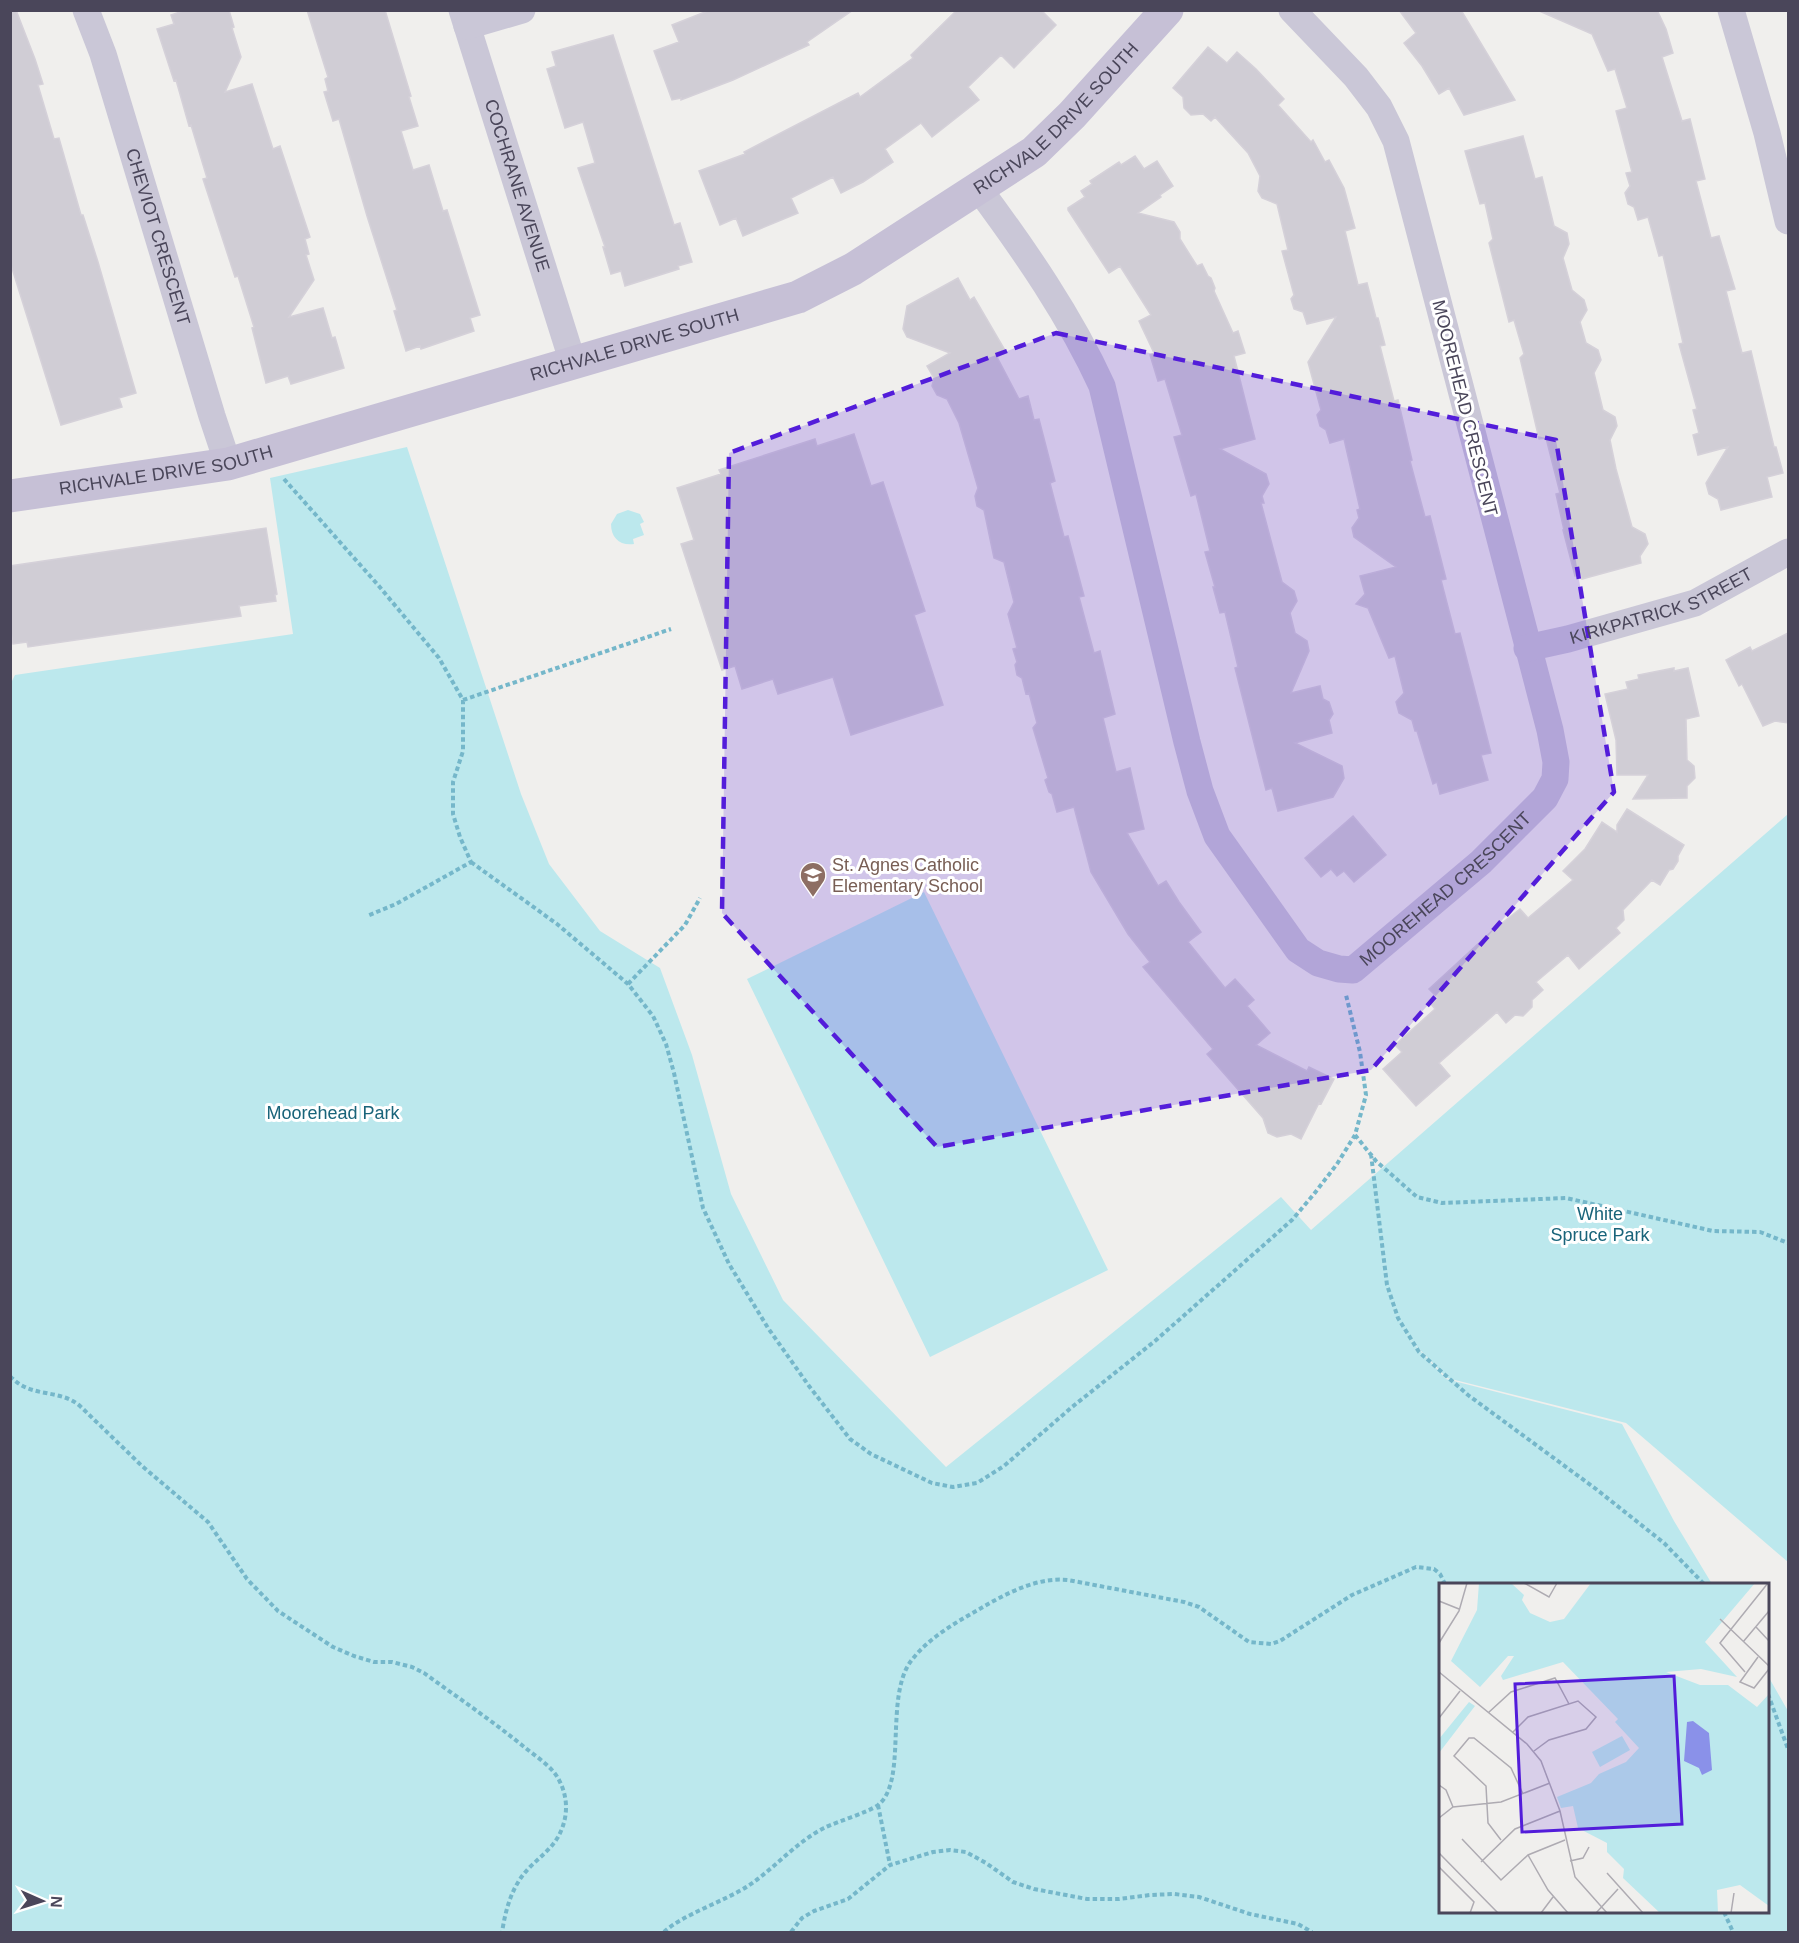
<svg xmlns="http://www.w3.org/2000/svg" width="1799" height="1943" font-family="Arial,sans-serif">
	<rect width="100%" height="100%" fill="#f0efed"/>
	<path fill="#bce8ed" d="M 407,447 L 521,794 L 549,864 L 600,931 L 660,968 L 692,1055 L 731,1194 L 783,1300 L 946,1467 L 1281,1197 L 1311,1230 L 1788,814 L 1788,1562 L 1626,1423 L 1447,1378 L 1403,1332 L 1446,1379 L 1622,1424 L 1674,1521 L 1712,1584 L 1440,1584 L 1440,1912 L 1768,1912 L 1768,1676 L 1788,1711 L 1788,1932 L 11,1932 L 11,683 L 15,675 L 293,634 L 270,478 Z
		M 628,510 L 640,514 L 644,522 L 640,524 L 644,535 L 633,539 L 634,544 C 620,546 611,538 611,524 L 617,514 Z
		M 924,892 L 1108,1270 L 930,1357 L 747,979 Z"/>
	<path fill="#d0cdd5" stroke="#d5d1d9" stroke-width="1.5" d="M 10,10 L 16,10 L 35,59 L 43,84 L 38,85 L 54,139 L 59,138 L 81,215 L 83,215 L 98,262 L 136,393 L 119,398 L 122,407 L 61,425 L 10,262 Z
		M 186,10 L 229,10 L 234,27 L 232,28 L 241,57 L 225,92 L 252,84 L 273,149 L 280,146 L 310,237 L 305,239 L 309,254 L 306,255 L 314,280 L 289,317 L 323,308 L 332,338 L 335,337 L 344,368 L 291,384 L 288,376 L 266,383 L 252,328 L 254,327 L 238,276 L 235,277 L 203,179 L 207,178 L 191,125 L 189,126 L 176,80 L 174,81 L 157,29 L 174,24 L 171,15 Z
		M 307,10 L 385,10 L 411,96 L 409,97 L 418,126 L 401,131 L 413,170 L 429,165 L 443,211 L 447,210 L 480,315 L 470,318 L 474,331 L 421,349 L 420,346 L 406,351 L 394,311 L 397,310 L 367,216 L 339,119 L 333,121 L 324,92 L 328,91 L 325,79 L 328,77 Z
		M 710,10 L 853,10 L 807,42 L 809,45 L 733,80 L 681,100 L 681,98 L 672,100 L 654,51 L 679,42 L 672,25 Z
		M 957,10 L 1041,10 L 1056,25 L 1014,68 L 1001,55 L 968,87 L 979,100 L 932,137 L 921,123 L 885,149 L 893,162 L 863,182 L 841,193 L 833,177 L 791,198 L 798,213 L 743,236 L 736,218 L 720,225 L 699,171 L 745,154 L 744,152 L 858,93 L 860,97 L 913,58 L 911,55 Z
		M 1399,10 L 1461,10 L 1515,100 L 1464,115 L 1449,88 L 1439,94 L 1422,66 L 1404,43 L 1416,33 Z
		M 1537,10 L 1657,10 L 1666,29 L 1673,53 L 1662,57 L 1682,121 L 1690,119 L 1705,179 L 1696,181 L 1711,238 L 1719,236 L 1735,289 L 1726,291 L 1742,353 L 1751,351 L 1774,447 L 1776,447 L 1783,473 L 1767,477 L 1772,497 L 1721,510 L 1718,499 L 1709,494 L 1706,483 L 1728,447 L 1698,455 L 1693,435 L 1699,433 L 1693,410 L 1697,409 L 1679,344 L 1683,343 L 1663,255 L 1659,256 L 1648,217 L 1638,220 L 1634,207 L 1628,204 L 1625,193 L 1630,186 L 1626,173 L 1632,172 L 1616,111 L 1627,108 L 1615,69 L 1608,71 L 1592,34 Z
		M 613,35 L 674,225 L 680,223 L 692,262 L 678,266 L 679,269 L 625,286 L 621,271 L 611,274 L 603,247 L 605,247 L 578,168 L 595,163 L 583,122 L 565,128 L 547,69 L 556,66 L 552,52 Z
		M 1208,47 L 1227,63 L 1237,52 L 1256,69 L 1284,99 L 1278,105 L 1311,142 L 1313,140 L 1325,162 L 1329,160 L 1344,188 L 1355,228 L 1345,231 L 1358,285 L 1367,283 L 1376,318 L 1378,318 L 1385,345 L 1380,346 L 1394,401 L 1398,400 L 1402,417 L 1412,460 L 1410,461 L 1425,517 L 1430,516 L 1446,579 L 1441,580 L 1455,634 L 1460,633 L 1491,753 L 1481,755 L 1488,780 L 1440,794 L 1437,782 L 1433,784 L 1417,731 L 1415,731 L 1412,720 L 1399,713 L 1396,702 L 1404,693 L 1395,656 L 1389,658 L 1368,608 L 1356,604 L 1365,594 L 1360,576 L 1396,567 L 1354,537 L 1352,528 L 1359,518 L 1357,510 L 1360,509 L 1344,439 L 1330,443 L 1326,430 L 1320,426 L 1317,415 L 1321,410 L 1308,362 L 1336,317 L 1307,324 L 1303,312 L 1294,309 L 1291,299 L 1294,295 L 1282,251 L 1288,250 L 1277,204 L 1262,198 L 1258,191 L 1260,176 L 1248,153 L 1215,117 L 1211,121 L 1203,114 L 1191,115 L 1184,108 L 1183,97 L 1173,88 Z
		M 1523,136 L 1535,179 L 1542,177 L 1554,226 L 1567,233 L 1569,244 L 1563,258 L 1572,290 L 1584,300 L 1587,310 L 1580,322 L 1586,343 L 1598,350 L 1601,360 L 1594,373 L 1603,410 L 1615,417 L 1617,426 L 1610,440 L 1616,469 L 1632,527 L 1645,534 L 1648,544 L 1640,556 L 1641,563 L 1582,579 L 1581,575 L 1575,576 L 1563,530 L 1564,530 L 1556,494 L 1560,493 L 1546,438 L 1539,439 L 1520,358 L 1524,354 L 1514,320 L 1509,322 L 1489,243 L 1493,239 L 1485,203 L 1480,204 L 1465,151 Z
		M 1135,156 L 1144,169 L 1157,161 L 1173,186 L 1160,195 L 1161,197 L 1138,213 L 1174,222 L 1180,232 L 1180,239 L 1197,266 L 1202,264 L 1208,276 L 1211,278 L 1215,288 L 1214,291 L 1233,333 L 1238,331 L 1245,353 L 1234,356 L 1255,439 L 1220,449 L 1266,474 L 1269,484 L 1262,496 L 1264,503 L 1261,503 L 1282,582 L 1294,591 L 1297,601 L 1290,613 L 1295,633 L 1307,641 L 1309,651 L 1291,693 L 1320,686 L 1323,699 L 1329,702 L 1333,714 L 1329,720 L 1332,733 L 1295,743 L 1342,766 L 1344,778 L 1333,797 L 1278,811 L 1272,788 L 1266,790 L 1235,668 L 1238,667 L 1225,612 L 1220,613 L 1213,587 L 1215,587 L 1205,552 L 1210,551 L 1196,494 L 1191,496 L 1174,437 L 1182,435 L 1165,379 L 1158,381 L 1150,355 L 1154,353 L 1139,321 L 1151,315 L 1120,266 L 1109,273 L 1068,210 L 1068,208 L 1085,197 L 1081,191 L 1092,184 L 1090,181 L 1119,162 L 1121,165 Z
		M 958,278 L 970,300 L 974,297 L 1006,352 L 997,357 L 1019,399 L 1028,396 L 1034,420 L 1039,419 L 1055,481 L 1050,483 L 1064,537 L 1068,536 L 1084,596 L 1079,597 L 1094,653 L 1100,651 L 1115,714 L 1103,718 L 1116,772 L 1130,768 L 1144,829 L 1127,833 L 1158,886 L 1166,881 L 1179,902 L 1201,932 L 1188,942 L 1225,988 L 1235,979 L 1254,1000 L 1247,1006 L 1270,1033 L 1256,1045 L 1307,1071 L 1309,1067 L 1334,1079 L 1321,1104 L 1319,1103 L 1301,1139 L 1291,1134 L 1277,1137 L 1268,1133 L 1263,1118 L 1207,1054 L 1213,1049 L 1143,967 L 1150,962 L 1128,934 L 1091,872 L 1074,807 L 1057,812 L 1052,794 L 1049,792 L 1045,780 L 1048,778 L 1033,728 L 1037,723 L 1029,693 L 1026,694 L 1022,678 L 1017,675 L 1015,665 L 1017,662 L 1013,649 L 1017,648 L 1008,614 L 1014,602 L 1004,562 L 994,558 L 984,510 L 977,506 L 975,496 L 978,488 L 959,423 L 947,399 L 937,395 L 932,386 L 934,378 L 927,366 L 950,353 L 907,337 L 903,329 L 907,306 Z
		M 854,434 L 871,486 L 883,482 L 925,611 L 914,615 L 943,705 L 851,735 L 833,677 L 778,694 L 773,679 L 742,689 L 735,666 L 722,670 L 681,544 L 694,540 L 677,488 L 721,474 L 719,470 L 815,439 L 817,446 Z
		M 266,528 L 277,594 L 275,595 L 276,601 L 239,606 L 241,616 L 28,647 L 27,642 L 13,644 L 10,625 L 10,566 Z
		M 1788,633 L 1788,723 L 1775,721 L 1763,726 L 1742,684 L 1739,686 L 1726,660 L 1750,647 L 1752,651 Z
		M 1674,668 L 1674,671 L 1688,668 L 1699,716 L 1686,719 L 1687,760 L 1694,766 L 1695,778 L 1687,786 L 1687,798 L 1633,799 L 1648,775 L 1617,775 L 1616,740 L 1605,694 L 1628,689 L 1626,682 L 1639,679 L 1638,675 Z
		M 1627,809 L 1684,845 L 1678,856 L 1678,861 L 1673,869 L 1669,870 L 1660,885 L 1652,880 L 1623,910 L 1624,920 L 1616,928 L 1620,933 L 1579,969 L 1568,955 L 1536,982 L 1543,990 L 1532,1000 L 1532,1007 L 1523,1016 L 1515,1015 L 1506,1023 L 1497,1012 L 1439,1063 L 1450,1076 L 1416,1106 L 1383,1069 L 1402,1052 L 1395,1045 L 1435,1009 L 1431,1004 L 1438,998 L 1429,989 L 1492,931 L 1520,909 L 1528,918 L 1573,880 L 1563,871 L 1585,849 L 1602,822 L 1617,832 L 1617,825 Z
		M 1353,816 L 1386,855 L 1354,882 L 1344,871 L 1337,876 L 1331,869 L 1321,877 L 1305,858 Z"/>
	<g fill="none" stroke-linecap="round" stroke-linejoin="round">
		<path stroke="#75b7ca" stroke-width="4" stroke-dasharray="4.5 3" stroke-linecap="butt" d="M 284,479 L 378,585 L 439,658 L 463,700 L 463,751 L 453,782 L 453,814 L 460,837 L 471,862 L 396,904 L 367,916
			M 463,700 L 671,629
			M 471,862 L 557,924 L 628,984 L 653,1016 L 666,1044 L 674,1073 L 703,1208 L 729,1264 L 768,1328 L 809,1386 L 850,1439 L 871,1454 L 932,1483 L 953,1487 L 977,1483 L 1004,1466 L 1072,1407 L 1155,1341 L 1292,1220 L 1314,1194 L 1337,1164 L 1355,1135 L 1366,1095 L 1360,1052 L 1346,995
			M 628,984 L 685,925 L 700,898
			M 1355,1135 L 1376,1161 L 1417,1197 L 1442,1203 L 1566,1198 L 1713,1231 L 1760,1232 L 1788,1243
			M 1371,1154 L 1387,1285 L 1398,1318 L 1419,1352 L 1468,1395 L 1596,1489 L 1664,1543 L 1704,1584
			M 10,1376 C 31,1399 59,1388 80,1406 L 142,1466 L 208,1522 L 247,1579 L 278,1611 L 333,1647 L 354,1656 L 374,1662 L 392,1662 L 412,1667 L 424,1673 C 457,1697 491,1720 523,1746 C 535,1756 552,1766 559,1780 C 569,1799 568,1819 558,1837 C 551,1849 540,1857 530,1867 C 512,1885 506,1908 502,1932
			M 1768,1694 L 1788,1749
			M 878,1805 L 890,1865
			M 1724,1912 L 1733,1932
			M 664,1932 C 682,1915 725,1901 748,1886 C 775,1868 795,1843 824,1828 C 838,1821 867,1813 878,1805 C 908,1782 884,1697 911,1661 C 929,1637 957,1622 983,1607 C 1009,1592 1038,1577 1068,1580 L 1184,1602 L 1199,1607 L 1249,1642 L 1271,1644 L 1280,1641 L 1352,1595 L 1416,1567 L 1434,1569 L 1440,1574 L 1445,1584
			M 791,1932 L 802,1918 L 814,1911 L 848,1899 L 890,1865 L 933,1852 L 950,1850 L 966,1852 L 986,1863 L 1013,1882 L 1034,1889 L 1087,1899 L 1119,1899 L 1150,1895 L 1174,1894 L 1199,1897 L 1250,1914 L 1298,1924 L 1312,1932"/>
		<g stroke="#cac7d7" stroke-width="27">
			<path id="s1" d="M 86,10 L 103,54 L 212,416 L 228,464"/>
			<path id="s2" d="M 462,10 L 573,363"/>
			<path d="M 1731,10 L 1767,133 L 1788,221"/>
			<path d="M 467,26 L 522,10"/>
			<path id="s3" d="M 979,189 C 1025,251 1070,316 1102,386 L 1187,742 L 1200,791 L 1217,836 L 1298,950 L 1318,963 L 1339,969 L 1353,970 L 1481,862 L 1545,798 L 1555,779 L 1556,762 L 1550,730 L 1396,141 L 1379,107 L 1356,77 L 1292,10"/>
			<path id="s4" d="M 1527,648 L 1568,639 L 1695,603 L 1788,552"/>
		</g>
		<path stroke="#c6c0d6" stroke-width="33" id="s5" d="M 10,496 L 228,464 L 798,297 L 853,269 L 1034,152 L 1072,115 L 1167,10"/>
	</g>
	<path fill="#531dda" fill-opacity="0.2" stroke="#531dda" stroke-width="4.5" stroke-dasharray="12 8" stroke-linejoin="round" d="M 1056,333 L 1556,440 L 1614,792 L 1371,1070 L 937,1147 L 722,913 L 729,453 Z"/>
	<defs>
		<g id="school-pin" transform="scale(1.35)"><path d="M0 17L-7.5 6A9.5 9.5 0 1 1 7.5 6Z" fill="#8d6e63" stroke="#fff"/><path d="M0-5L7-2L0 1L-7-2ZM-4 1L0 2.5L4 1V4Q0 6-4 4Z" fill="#fff"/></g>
	</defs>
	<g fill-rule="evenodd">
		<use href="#school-pin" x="813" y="875"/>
	</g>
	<g text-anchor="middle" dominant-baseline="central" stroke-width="6" stroke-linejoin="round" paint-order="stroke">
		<g font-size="18" fill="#4a465a" stroke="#fff">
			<text stroke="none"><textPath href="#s5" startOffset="1130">RICHVALE DRIVE SOUTH</textPath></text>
			<text stroke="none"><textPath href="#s2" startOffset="184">COCHRANE AVENUE</textPath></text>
			<text stroke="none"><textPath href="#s1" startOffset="238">CHEVIOT CRESCENT</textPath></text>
			<text stroke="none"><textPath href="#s5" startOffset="644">RICHVALE DRIVE SOUTH</textPath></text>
			<text transform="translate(1465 408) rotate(76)">MOOREHEAD CRESCENT</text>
			<text stroke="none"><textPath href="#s5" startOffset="158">RICHVALE DRIVE SOUTH</textPath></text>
			<text stroke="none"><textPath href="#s4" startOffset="141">KIRKPATRICK STREET</textPath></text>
			<text stroke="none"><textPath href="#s3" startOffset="1020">MOOREHEAD CRESCENT</textPath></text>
		</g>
		<g font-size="18" fill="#785e54" stroke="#fff" text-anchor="start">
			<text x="832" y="865">St. Agnes Catholic<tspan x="832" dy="21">Elementary School</tspan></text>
		</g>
		<g font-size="18" fill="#19647a" stroke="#fff">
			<text x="333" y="1113">Moorehead Park</text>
			<text x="1600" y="1214">White<tspan x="1600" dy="21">Spruce Park</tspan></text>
		</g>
	</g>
	<g transform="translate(1439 1583)">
		<rect width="330" height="330" fill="#f0efed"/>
		<path d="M 40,0 L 72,0 L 85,12 L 83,17 L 91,30 L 111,39 L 125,36 L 152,0 L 316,0 L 266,59 L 298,94 L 262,86 L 227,89 L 261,102 L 289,102 L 318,124 L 330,111 L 330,323 L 301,302 L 278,307 L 279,330 L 221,330 L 184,295 L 185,286 L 168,269 L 168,260 L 139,245 L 134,223 L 122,225 L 118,214 L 152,200 L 160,191 L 187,179 L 200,165 L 176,139 L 179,136 L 124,79 L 64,97 L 62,93 L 75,73 L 69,73 L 41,104 L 12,78 L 38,27 ZM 30,119 L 36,123 L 0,170 L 0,156 ZM 183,153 L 191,167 L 161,184 L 153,169 Z" fill="#bce8ed"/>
		<path d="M 254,138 L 270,150 L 273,187 L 263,192 L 260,185 L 245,178 L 248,139 Z" fill="#8a91e9"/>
		<path fill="none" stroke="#aeabb2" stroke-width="1.5" d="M 85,0 L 110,14 L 118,0M 0,18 L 20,26M 281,36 L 330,83M 317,44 L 330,58M 304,59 L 330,28M 0,60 L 20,28 L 28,0M 319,74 L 301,99 L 315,105 L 330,86M 0,89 L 88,161 L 102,178 L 121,228 L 136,294 L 168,330M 306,89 L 281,60 L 329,0M 49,130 L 72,109 L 116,95 L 130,121M 0,135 L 21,108M 74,149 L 89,134 L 139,118 L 157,134 L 147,146 L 110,157 L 95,168M 0,202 L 7,207 L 14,224M 0,235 L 14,224 L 62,219 L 111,200M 23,256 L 62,297 L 89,272 L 126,257M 62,257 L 49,240 L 47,203 L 15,173 L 30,155 L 35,155 L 72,185 L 84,211M 0,270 L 59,330M 89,272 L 109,307 L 129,330M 131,278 L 144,275 L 150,264M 42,279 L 76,246 L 121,228M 0,284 L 35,319 L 31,330M 168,290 L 204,330M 102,330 L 114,314M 157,330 L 179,306M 292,330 L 295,310"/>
		<path fill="#531dda" fill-opacity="0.15" stroke="#531dda" stroke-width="3" d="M 235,93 L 243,241 L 83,249 L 76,101 Z"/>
		<rect width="330" height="330" fill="none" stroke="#4a465a" stroke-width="3"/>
	</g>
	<rect width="1799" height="1943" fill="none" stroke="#4a465a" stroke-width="24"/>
	<g transform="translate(42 1901) rotate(93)" stroke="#ffffff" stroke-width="4.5" paint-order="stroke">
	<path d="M0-4.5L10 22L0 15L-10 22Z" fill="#4a465a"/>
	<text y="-9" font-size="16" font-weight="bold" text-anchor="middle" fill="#4a465a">N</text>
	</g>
</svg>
